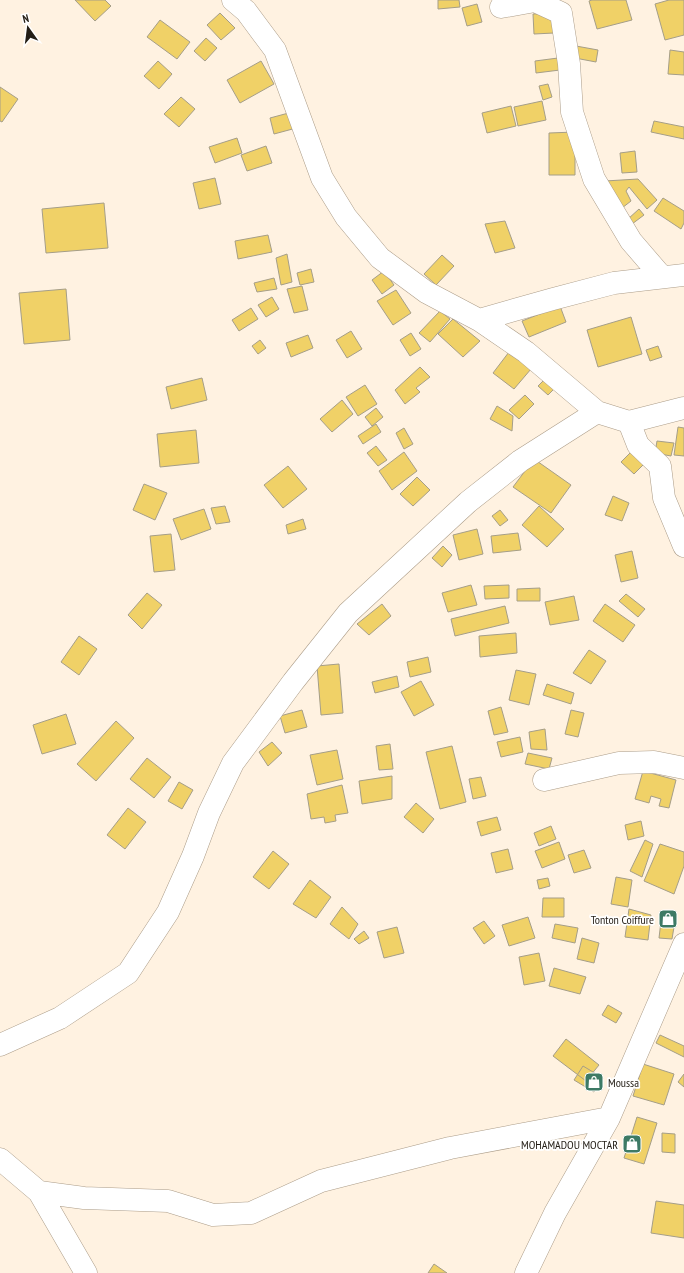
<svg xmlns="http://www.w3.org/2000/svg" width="684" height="1273" font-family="'PT Sans Narrow',sans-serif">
	<rect width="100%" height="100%" fill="#fff2e1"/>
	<path fill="#f0d167" stroke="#a59e88" d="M 75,0 L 105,0 L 111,6 L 95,21 Z
		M 438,0 L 459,0 L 460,7 L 438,9 Z
		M 592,0 L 626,0 L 632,20 L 597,29 L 589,1 Z
		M 669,0 L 684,0 L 684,35 L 665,40 L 655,4 Z
		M 477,4 L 482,22 L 467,26 L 462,8 Z
		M 220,13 L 235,28 L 221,40 L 207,25 Z
		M 553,13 L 554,33 L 534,34 L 533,14 Z
		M 160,20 L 190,42 L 177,59 L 147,37 Z
		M 206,38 L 217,48 L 205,61 L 194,51 Z
		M 576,46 L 598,50 L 596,62 L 575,58 Z
		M 670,50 L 684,52 L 684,75 L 668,74 Z
		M 558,58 L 560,70 L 536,73 L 535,61 Z
		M 158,61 L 172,74 L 159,89 L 144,76 Z
		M 261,61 L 274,84 L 240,103 L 227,80 Z
		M 548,84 L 552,97 L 543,100 L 539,86 Z
		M 0,87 L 18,99 L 2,122 L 0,121 Z
		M 181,97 L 195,109 L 179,127 L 164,114 Z
		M 542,101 L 546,120 L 518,126 L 514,107 Z
		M 511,106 L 516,126 L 487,133 L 482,113 Z
		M 296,111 L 300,127 L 274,134 L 270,118 Z
		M 654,121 L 684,127 L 684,139 L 651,132 Z
		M 575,132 L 575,175 L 549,175 L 549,133 Z
		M 237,138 L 242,153 L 215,163 L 209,147 Z
		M 266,146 L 272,163 L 247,171 L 241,155 Z
		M 635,151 L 637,172 L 622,173 L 620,153 Z
		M 215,178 L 221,204 L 199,209 L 193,183 Z
		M 638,179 L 657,200 L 647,209 L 629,187 L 626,191 L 631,201 L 622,208 L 605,181 Z
		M 663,198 L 684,211 L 684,223 L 681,229 L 654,211 Z
		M 104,203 L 108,248 L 46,253 L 42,209 Z
		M 639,209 L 644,215 L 632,224 L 628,219 Z
		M 505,221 L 515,248 L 495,253 L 485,224 Z
		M 268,235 L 272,252 L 238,259 L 235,241 Z
		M 287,254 L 292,282 L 281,285 L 276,258 Z
		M 442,255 L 454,266 L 436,285 L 424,274 Z
		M 311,269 L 314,282 L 300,285 L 297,273 Z
		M 384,271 L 394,285 L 382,294 L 372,280 Z
		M 274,278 L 277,289 L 257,292 L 254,283 Z
		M 302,286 L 308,310 L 294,313 L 287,289 Z
		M 66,289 L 70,340 L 24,344 L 19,293 Z
		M 396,290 L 411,313 L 393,325 L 377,301 Z
		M 272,297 L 279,309 L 266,317 L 258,305 Z
		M 560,306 L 566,322 L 529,337 L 522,321 Z
		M 251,308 L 258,319 L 239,331 L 232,320 Z
		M 440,311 L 450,319 L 430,342 L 419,333 Z
		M 631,317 L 642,354 L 598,367 L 587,330 Z
		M 453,319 L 480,341 L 463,357 L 438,334 Z
		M 351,331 L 362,349 L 347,358 L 336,340 Z
		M 411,333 L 421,349 L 410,356 L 400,340 Z
		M 308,335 L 313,348 L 291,357 L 286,343 Z
		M 260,340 L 266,348 L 258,354 L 252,346 Z
		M 658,346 L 662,357 L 650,361 L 646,350 Z
		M 509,352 L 531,369 L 514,389 L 493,373 Z
		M 420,367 L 430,377 L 416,388 L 420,392 L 405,404 L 395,390 Z
		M 202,378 L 207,400 L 171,409 L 166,387 Z
		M 545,379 L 555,388 L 548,395 L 538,386 Z
		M 365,385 L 377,404 L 358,416 L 346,397 Z
		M 525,395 L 534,404 L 519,419 L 509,410 Z
		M 342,400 L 353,414 L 332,432 L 320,419 Z
		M 497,406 L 513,416 L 512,431 L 490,419 Z
		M 376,408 L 383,417 L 372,426 L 365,417 Z
		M 376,424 L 381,432 L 363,444 L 358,436 Z
		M 678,427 L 684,428 L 684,456 L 674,455 Z
		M 404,428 L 413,444 L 404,449 L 396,433 Z
		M 196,430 L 199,463 L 160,467 L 157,434 Z
		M 657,441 L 674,443 L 671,456 L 655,453 Z
		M 376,446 L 387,460 L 378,466 L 367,453 Z
		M 632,451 L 645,463 L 634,474 L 621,462 Z
		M 404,452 L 417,471 L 392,490 L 379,471 Z
		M 534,459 L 571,485 L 551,513 L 513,487 Z
		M 288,466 L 307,489 L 283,508 L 264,485 Z
		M 417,477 L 430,490 L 413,506 L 400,494 Z
		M 144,484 L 167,493 L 155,520 L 133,510 Z
		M 613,496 L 629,503 L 622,521 L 605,515 Z
		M 225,506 L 230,522 L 216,524 L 211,508 Z
		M 539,506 L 564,529 L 547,547 L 522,525 Z
		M 204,509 L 211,529 L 181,540 L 173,519 Z
		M 500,510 L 508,520 L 500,526 L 492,516 Z
		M 303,519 L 306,529 L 288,534 L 286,525 Z
		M 477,529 L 483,554 L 459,560 L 453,535 Z
		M 518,533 L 521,550 L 493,553 L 491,536 Z
		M 171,534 L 175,570 L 154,572 L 150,536 Z
		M 443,546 L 452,555 L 442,567 L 432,558 Z
		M 632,551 L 638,578 L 621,582 L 615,555 Z
		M 471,585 L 477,605 L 448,612 L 442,593 Z
		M 509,585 L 509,598 L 485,599 L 484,586 Z
		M 540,588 L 540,601 L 517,601 L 517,589 Z
		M 147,593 L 162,605 L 142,629 L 128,615 Z
		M 626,594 L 645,609 L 638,617 L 619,601 Z
		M 574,596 L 579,620 L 550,625 L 545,602 Z
		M 382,604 L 391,616 L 369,635 L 357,624 Z
		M 605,604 L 635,625 L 623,642 L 593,621 Z
		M 505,606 L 509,623 L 455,636 L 451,619 Z
		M 516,633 L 517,653 L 480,657 L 479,636 Z
		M 79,636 L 97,649 L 79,675 L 61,662 Z
		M 589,650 L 606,661 L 591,684 L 573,673 Z
		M 428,657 L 431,672 L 410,677 L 407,662 Z
		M 339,664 L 343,713 L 321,715 L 317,666 Z
		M 516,670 L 536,674 L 529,705 L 509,700 Z
		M 397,676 L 399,687 L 375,693 L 372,682 Z
		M 421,681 L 434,705 L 414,716 L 401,692 Z
		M 547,684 L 574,693 L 571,704 L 543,695 Z
		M 501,707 L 508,732 L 494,735 L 488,711 Z
		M 302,710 L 307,727 L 285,733 L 280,716 Z
		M 571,710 L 584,713 L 578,737 L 565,734 Z
		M 66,714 L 76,744 L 42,754 L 33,725 Z
		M 116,721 L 134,738 L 96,781 L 77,764 Z
		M 545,729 L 547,750 L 531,749 L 529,732 Z
		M 520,737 L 523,752 L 501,757 L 497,742 Z
		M 272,742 L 282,753 L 268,766 L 259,752 Z
		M 390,744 L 393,769 L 379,770 L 376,746 Z
		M 452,746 L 466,802 L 440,809 L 426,752 Z
		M 337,750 L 343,779 L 317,785 L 310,755 Z
		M 528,753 L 552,758 L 549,769 L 525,764 Z
		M 147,758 L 171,777 L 154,798 L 130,779 Z
		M 643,771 L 676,780 L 669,808 L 659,806 L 661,799 L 651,796 L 649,803 L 635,799 Z
		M 392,776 L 392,799 L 362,804 L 359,781 Z
		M 481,777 L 486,796 L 473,799 L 469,779 Z
		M 179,782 L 193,790 L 182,809 L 168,801 Z
		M 342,785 L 348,813 L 335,815 L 336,821 L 325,823 L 324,817 L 311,819 L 307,794 Z
		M 416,803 L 434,819 L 423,833 L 404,817 Z
		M 128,808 L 146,822 L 125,849 L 107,835 Z
		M 497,817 L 501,830 L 481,836 L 477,822 Z
		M 641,821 L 644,836 L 628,840 L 625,825 Z
		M 551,826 L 556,839 L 539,846 L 534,833 Z
		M 645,840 L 653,844 L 642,877 L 630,871 Z
		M 559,842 L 565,859 L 542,868 L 535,851 Z
		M 660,844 L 684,852 L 684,866 L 674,894 L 644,881 Z
		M 508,849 L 513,869 L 496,873 L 491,853 Z
		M 584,850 L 591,868 L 574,873 L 568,855 Z
		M 273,851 L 289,864 L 269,889 L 253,877 Z
		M 616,877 L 632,880 L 628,907 L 611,904 Z
		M 548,878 L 550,886 L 539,889 L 537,880 Z
		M 310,880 L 331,897 L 316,918 L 293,904 Z
		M 543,898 L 564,898 L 564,917 L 542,917 Z
		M 342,907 L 358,924 L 349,939 L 330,924 Z
		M 629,909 L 651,915 L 648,940 L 625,937 Z
		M 662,913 L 676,915 L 672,939 L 659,938 Z
		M 528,917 L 535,938 L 509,946 L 502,925 Z
		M 484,921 L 495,936 L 484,944 L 473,928 Z
		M 555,924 L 578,928 L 575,943 L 552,938 Z
		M 397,927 L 404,953 L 384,958 L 377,932 Z
		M 364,931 L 369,938 L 359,944 L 354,939 Z
		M 582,938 L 599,943 L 594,963 L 577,959 Z
		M 539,953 L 545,981 L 524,985 L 519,957 Z
		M 554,968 L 586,977 L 580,994 L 549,986 Z
		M 608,1005 L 622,1013 L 616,1023 L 602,1015 Z
		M 660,1035 L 684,1046 L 684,1057 L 656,1043 Z
		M 566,1039 L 599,1065 L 586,1081 L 553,1056 Z
		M 643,1064 L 674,1074 L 664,1105 L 633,1096 Z
		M 583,1066 L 603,1078 L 594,1092 L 574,1080 Z
		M 684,1074 L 684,1087 L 678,1082 Z
		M 637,1117 L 657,1123 L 644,1164 L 624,1158 Z
		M 662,1133 L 675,1134 L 675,1153 L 662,1152 Z
		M 656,1201 L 684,1205 L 684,1238 L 651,1233 Z
		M 434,1264 L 447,1273 L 428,1273 Z"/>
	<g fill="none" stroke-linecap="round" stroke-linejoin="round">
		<g stroke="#ac9d89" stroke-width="23">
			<path id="street" d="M 233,0 L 246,11 L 275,50 L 322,178 L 346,217 L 380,258 L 426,292 L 479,320 L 526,352 L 597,412 L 629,422 L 684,408
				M 501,7 L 535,1 L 561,13 L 569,64 L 572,112 L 594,179 L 631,241 L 662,277
				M 479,320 L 553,299 L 614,283 L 684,275
				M 629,422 L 638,445 L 660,466 L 664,498 L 684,546
				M 544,780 L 619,763 L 654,762 L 684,768
				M 0,1045 L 60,1018 L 128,973 L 168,912 L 193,856 L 209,813 L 233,763 L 293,682 L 348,613 L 468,502 L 520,461 L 597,412
				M 0,1159 L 39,1192 L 86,1273
				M 39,1192 L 84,1198 L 168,1201 L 213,1215 L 251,1213 L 321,1181 L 450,1148 L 609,1118
				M 526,1273 L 555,1213 L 609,1118 L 684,944"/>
		</g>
		<use href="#street" stroke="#fff" stroke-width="22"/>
	</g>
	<defs>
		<g id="shop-square" transform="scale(1)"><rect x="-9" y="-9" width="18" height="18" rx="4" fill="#3d7a65" stroke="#fff"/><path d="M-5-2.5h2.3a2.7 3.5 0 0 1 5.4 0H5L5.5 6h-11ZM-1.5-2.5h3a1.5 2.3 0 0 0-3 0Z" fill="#fff"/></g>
	</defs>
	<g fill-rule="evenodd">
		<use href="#shop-square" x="668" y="919"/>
		<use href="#shop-square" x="594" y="1082"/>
		<use href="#shop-square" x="632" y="1144"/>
	</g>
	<g text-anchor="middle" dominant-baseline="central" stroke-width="3.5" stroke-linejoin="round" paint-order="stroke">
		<g font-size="12" fill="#231d15" stroke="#fff" text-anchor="end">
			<text x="654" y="919">Tonton Coiffure</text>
			<text x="608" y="1082" text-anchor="start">Moussa</text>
			<text x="618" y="1144">MOHAMADOU MOCTAR</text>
		</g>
	</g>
	<g transform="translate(28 28) rotate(346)" stroke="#ffffff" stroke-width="3" paint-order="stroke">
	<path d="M0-3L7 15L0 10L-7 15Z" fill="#231d15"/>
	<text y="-6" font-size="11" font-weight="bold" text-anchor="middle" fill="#231d15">N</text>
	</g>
</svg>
